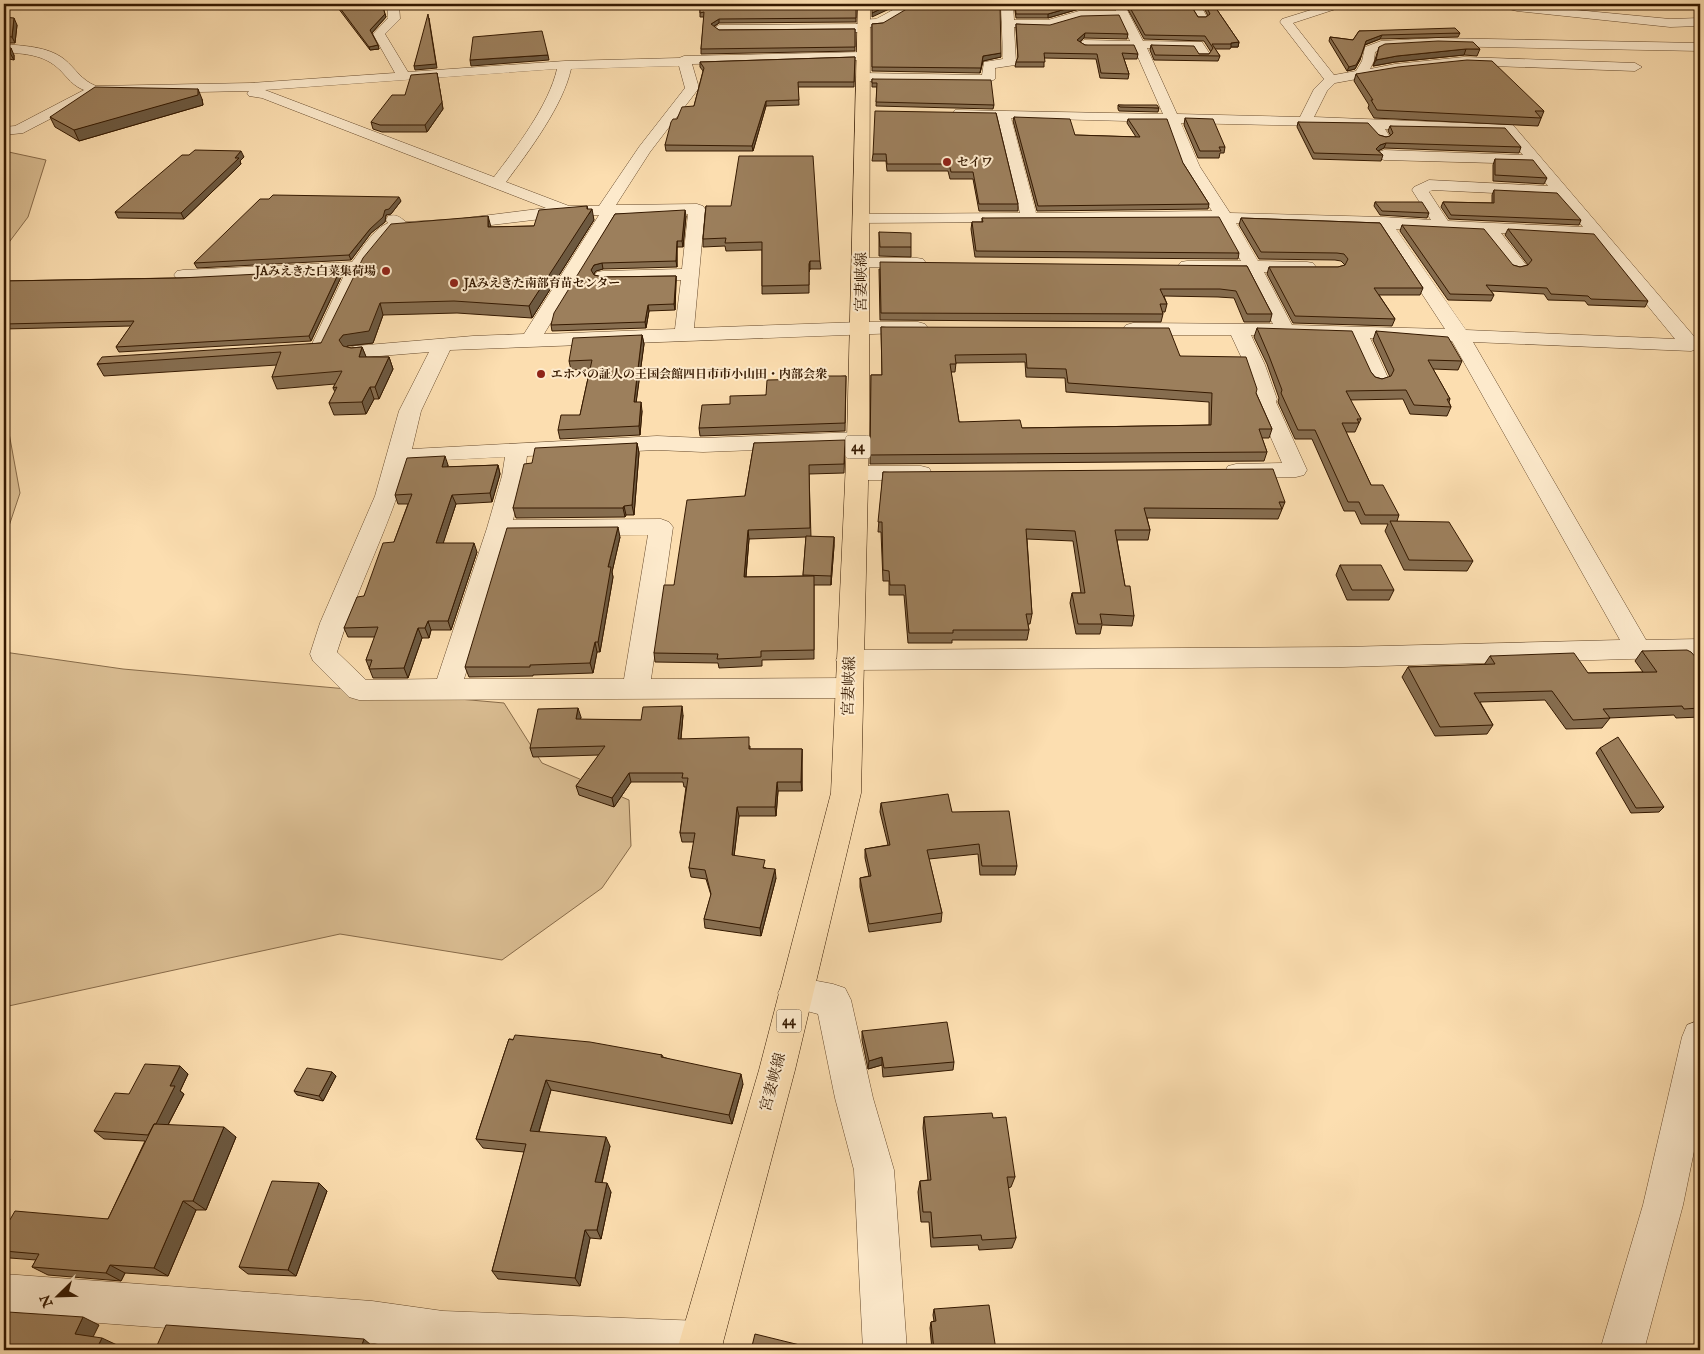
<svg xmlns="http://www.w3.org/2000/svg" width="1704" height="1354" font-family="'IM FELL English','Noto Serif JP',serif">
	<rect width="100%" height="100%" fill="#fcdeb0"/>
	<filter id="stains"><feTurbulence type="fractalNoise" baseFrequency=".004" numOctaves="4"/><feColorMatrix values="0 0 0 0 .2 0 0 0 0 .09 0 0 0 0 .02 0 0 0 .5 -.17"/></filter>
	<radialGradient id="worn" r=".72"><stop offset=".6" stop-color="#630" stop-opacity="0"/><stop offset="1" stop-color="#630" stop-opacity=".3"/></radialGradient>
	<path fill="#dabd92" stroke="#886b49" d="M 4,151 L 46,160 L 28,217 L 4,249 Z
		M 4,430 L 9,433 L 20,493 L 4,541 Z
		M 4,652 L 123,669 L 504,703 L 542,763 L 629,800 L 631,846 L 602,888 L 502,960 L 340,934 L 4,1007 Z"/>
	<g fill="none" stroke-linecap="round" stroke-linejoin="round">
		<g stroke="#674a2c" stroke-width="1">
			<path id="minor" d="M 387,4 L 399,4 L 400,19 L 385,34 L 408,72 L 565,61 L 679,58 L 684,56 L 863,52 L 869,56 L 863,60 L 692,64 L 699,88 L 650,152 L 616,205 L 697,204 L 703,206 L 705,209 L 694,328 L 861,322 L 918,322 L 925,324 L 928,328 L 925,332 L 450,350 L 421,411 L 412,449 L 657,436 L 703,438 L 858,432 L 866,434 L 869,439 L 866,444 L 858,446 L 703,452 L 657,450 L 527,456 L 524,476 L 513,520 L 661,519 L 669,522 L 673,527 L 651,679 L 849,678 L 859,681 L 863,688 L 859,695 L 849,698 L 359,700 L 349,697 L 313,661 L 310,654 L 320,623 L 375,496 L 399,411 L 429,352 L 355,358 L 348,356 L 345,352 L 348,348 L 355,346 L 473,336 L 524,334 L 599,215 L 566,216 L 458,229 L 394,233 L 365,268 L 326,353 L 304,356 L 297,354 L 294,350 L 297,346 L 312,344 L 345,273 L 183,280 L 177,279 L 174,275 L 177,271 L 183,270 L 352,262 C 362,249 373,229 388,223 L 386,220 L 388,216 C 396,214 400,217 406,222 L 458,219 L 546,208 L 262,98 L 249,96 L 247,93 L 249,91 L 98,94 L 23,133 L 4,135 L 4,127 L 15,126 L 84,90 C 73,86 68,78 60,70 C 44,54 24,54 4,52 L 4,44 C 23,46 47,46 64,59 C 76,69 81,80 96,86 L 251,83 L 395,73 L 373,34 L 388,18 ZM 679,66 L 685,88 L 639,147 L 599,206 L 569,206 L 506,182 C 529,151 563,106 571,69 ZM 557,69 C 549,105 516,148 494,177 L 265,90 ZM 688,214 L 682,269 L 603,271 L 597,272 L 594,276 L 597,280 L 603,281 L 681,280 L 675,329 L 544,334 L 613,219 L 618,215 ZM 505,457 L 502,476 L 487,528 L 437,679 L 366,680 L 337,652 C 357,587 390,527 408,462 ZM 648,535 L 624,679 L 464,679 L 509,536 Z
				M 904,4 L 918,4 L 882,26 L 868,27 L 867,31 L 863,32 L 719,33 L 713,29 L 719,25 L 858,24 L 859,20 L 876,19 Z
				M 1001,4 L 1013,4 L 1014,20 L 1048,20 L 1079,11 L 1116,11 L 1112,4 L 1124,4 L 1143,41 L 1202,42 L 1210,54 L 1208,57 L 1200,57 L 1194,49 L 1147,48 L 1177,114 L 1300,117 L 1314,89 L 1324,79 L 1280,22 L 1282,19 L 1330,4 L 1347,4 L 1345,6 L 1293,23 L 1334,75 L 1356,71 L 1362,61 L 1365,47 L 1381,41 L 1436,38 L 1700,43 L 1700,51 L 1436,46 L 1383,49 L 1375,52 L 1374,61 L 1370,69 L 1395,64 L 1464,57 L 1635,63 L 1642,67 L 1635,71 L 1464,65 L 1395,72 L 1335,83 L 1327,91 L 1314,117 L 1513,125 L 1698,341 L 1700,344 L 1698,349 L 1691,351 L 1473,342 L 1646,640 L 1700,639 L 1700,657 L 1343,667 L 850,670 L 840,667 L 836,660 L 840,653 L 850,650 L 1343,647 L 1620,640 L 1452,341 L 1370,338 L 1389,380 L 1386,384 L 1379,386 L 1372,384 L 1369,380 L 1350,338 L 1251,335 L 1265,365 L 1277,399 L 1276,402 L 1307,470 L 1304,475 L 1296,477 L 1236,478 L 1228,476 L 1225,471 L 1228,466 L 1236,464 L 1282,463 L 1255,401 L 1256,398 L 1245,365 L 1231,335 L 1133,335 L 1126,333 L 1123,329 L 1126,325 L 1133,323 L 1273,324 L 1246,272 L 1187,271 L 1181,270 L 1178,266 L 1181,262 L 1187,261 L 1241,261 L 1218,221 L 855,223 L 853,219 L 855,215 L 861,214 L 1020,213 L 997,118 L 960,117 L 955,116 L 953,113 L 955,110 L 1163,114 L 1134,48 L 1084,48 L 1078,44 L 1084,40 L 1130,41 L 1119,18 L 1080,19 L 1049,28 L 1014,27 L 1016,62 L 1015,65 L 995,68 L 995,79 L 988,83 L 863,81 L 856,77 L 863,73 L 982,75 L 984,62 L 1003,59 ZM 1011,118 L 1167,122 L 1184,167 L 1212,211 L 1036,213 ZM 1181,123 L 1367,127 C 1375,133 1376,143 1388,140 L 1390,137 L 1385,129 L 1504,132 L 1523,155 L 1384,150 L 1379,152 L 1376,155 L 1379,158 L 1384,160 L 1531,164 L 1548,186 L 1429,180 L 1414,187 L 1412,190 L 1431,220 L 1383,217 L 1230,213 L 1200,167 ZM 1432,190 L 1556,196 L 1583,227 L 1448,221 L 1429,192 ZM 1236,223 L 1379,228 L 1445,329 L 1292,325 L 1264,272 L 1307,272 L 1313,271 L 1316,267 L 1313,263 L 1307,262 L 1258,261 ZM 1396,229 L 1483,233 L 1512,270 L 1518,271 L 1524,270 L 1527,266 L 1501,233 L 1592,238 L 1675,339 L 1466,330 Z
				M 1188,4 L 1200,4 L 1207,17 L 1205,20 L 1197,20 Z
				M 1495,4 L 1514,4 L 1670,19 L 1700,18 L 1700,26 L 1670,27 L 1517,11 L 1497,6 Z
				M 861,258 L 917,258 L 923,259 L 926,263 L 923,267 L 917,268 L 855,267 L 852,263 L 855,259 Z
				M 857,466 L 921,466 L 929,468 L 932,473 L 929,478 L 921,480 L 857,480 L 849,478 L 846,473 L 849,468 Z
				M 796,977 L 833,984 L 845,988 L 851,1000 L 873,1098 L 894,1170 L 907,1350 L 863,1350 L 854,1170 L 835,1098 L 818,1014 L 784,1005 L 778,993 L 784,981 Z
				M 1700,1020 L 1700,1122 L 1683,1205 L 1644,1350 L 1600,1350 L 1643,1205 L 1682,1037 L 1687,1025 Z
				M 4,1274 L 372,1301 L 443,1311 L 701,1321 L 716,1328 L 723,1343 L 720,1350 L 416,1350 L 372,1343 L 4,1316 Z"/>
		</g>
		<g stroke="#351900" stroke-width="1">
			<path id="major" d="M 858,4 L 870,4 L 869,439 L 861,793 L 795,1070 L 721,1350 L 677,1350 L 759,1070 L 831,793 L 847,439 Z"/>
		</g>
		<use href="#minor" fill="#fdeacc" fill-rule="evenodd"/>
		<use href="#major" fill="#fcdeb0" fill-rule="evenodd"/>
	</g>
	<path fill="#866d4f" stroke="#351900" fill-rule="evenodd" d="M 335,4 L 382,4 L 386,17 L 372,33 L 378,45 L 379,49 L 370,50 Z
		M 683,4 L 856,4 L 856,22 L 719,23 L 714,27 L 719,30 L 855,29 L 855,51 L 701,54 L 701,49 L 704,17 L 700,17 L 700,5 L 683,5 Z
		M 1014,4 L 1113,4 L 1113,9 L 1079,9 L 1048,18 L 1016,18 Z
		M 1125,4 L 1190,4 L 1198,17 L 1206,17 L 1208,16 L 1202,4 L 1213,4 L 1239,42 L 1238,47 L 1231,47 L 1230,49 L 1215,49 L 1220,56 L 1218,61 L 1154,60 L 1150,50 L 1151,45 L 1199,54 L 1209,54 L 1211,52 L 1204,41 L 1144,39 Z
		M 4,17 L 17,25 L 15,43 L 4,43 Z
		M 883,23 L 1001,57 L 983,61 L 980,73 L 872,71 L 872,24 Z
		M 1016,24 L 1128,34 L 1127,39 L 1084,38 L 1080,42 L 1085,45 L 1138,54 L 1137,59 L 1124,59 L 1129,74 L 1128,79 L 1100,78 L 1096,59 L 1044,58 L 1044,67 L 1015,67 L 1016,62 L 1018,58 L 1016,29 Z
		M 1359,31 L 1460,33 L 1458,37 L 1380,39 L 1365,45 L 1360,60 L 1355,69 L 1347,71 L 1329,41 L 1330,37 L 1353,40 Z
		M 4,47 L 14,55 L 14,60 L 4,58 Z
		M 1379,47 L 1480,49 L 1477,56 L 1464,55 L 1395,62 L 1373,66 Z
		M 855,57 L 854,87 L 798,87 L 799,105 L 766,106 L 753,151 L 666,151 L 665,145 L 677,119 L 694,106 L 703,71 L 700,67 L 700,62 Z
		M 437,73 L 443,109 L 427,132 L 382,132 L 373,129 L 371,122 L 405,95 Z
		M 1356,74 L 1544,111 L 1538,126 L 1374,118 L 1368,108 L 1369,105 L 1354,81 Z
		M 872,79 L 994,105 L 993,109 L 876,106 L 877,87 L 872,87 Z
		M 202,99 L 203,105 L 79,141 L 55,127 L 50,117 Z
		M 1118,105 L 1159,108 L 1158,112 L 1119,111 L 1118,109 Z
		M 996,113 L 1018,204 L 1018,211 L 979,211 L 973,179 L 950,179 L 948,171 L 887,171 L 886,161 L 872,161 L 873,154 Z
		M 1014,117 L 1075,135 L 1136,137 L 1127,123 L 1128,119 L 1183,163 L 1209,204 L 1208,209 L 1037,211 L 1013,121 Z
		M 1185,118 L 1225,147 L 1224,153 L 1220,153 L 1219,158 L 1198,158 L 1184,125 Z
		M 1298,122 L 1379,135 L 1386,137 L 1391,136 L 1388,131 L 1390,126 L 1521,147 L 1519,153 L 1384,148 L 1378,151 L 1383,155 L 1381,161 L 1313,159 L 1297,127 Z
		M 244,157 L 240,161 L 241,164 L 184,219 L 118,218 L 115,212 Z
		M 1495,159 L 1547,178 L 1544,184 L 1493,181 L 1493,165 Z
		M 1494,190 L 1581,220 L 1579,225 L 1449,219 L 1441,207 L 1443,202 L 1492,203 L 1492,195 Z
		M 401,201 L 391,214 L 386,215 L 385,222 L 371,233 L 351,260 L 197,268 L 194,263 Z
		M 1375,202 L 1429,213 L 1427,218 L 1380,215 L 1374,206 Z
		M 706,206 L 820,261 L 821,269 L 810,269 L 809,272 L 809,293 L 762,294 L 762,250 L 726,251 L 725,246 L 703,247 L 703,239 Z
		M 588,209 L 594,220 L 532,318 L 457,313 L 383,315 L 373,343 L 347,346 L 347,347 L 351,348 L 362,347 L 366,357 L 389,357 L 393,369 L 379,399 L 374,399 L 366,414 L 334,415 L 329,403 L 335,392 L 333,388 L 335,384 L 277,389 L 272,377 L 277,365 L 104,376 L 97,364 L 321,343 L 491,227 L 534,226 Z
		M 615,214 L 686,216 L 683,247 L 677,247 L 677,267 L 603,269 L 596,271 L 594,274 L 594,275 L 602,277 L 676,276 L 676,282 L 675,310 L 649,311 L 646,328 L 552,331 L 551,325 Z
		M 982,218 L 1239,253 L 1238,259 L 975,257 L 971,229 L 972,222 L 982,222 Z
		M 1241,218 L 1380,223 L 1423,288 L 1420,295 L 1379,295 L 1395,319 L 1392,326 L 1293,323 L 1267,274 L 1269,267 L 1338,267 L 1345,265 L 1341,261 L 1335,260 L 1259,259 L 1239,225 Z
		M 1402,225 L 1513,265 L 1520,267 L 1528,265 L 1505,235 L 1508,229 L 1648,301 L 1645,307 L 1588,305 L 1585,301 L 1548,300 L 1544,294 L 1491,291 L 1494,295 L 1491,301 L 1448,300 L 1400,231 Z
		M 879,232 L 911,247 L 911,257 L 879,256 Z
		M 1247,266 L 1272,314 L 1270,322 L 1244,322 L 1234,298 L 1218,297 L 1164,296 L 1167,304 L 1165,312 L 1162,312 L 1163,314 L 1161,322 L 880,320 L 879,269 Z
		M 342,275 L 311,341 L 119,352 L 116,347 L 131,326 L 4,329 L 4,281 Z
		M 881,327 L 1180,356 L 1256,393 L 1272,429 L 1269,438 L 1262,438 L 1267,452 L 1264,461 L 870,464 L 871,375 L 882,375 ZM 1025,362 L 1026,377 L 1065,378 L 1066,392 L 1209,402 L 1209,425 L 1022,428 L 959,422 L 951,372 L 955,372 L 956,363 Z
		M 1257,328 L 1371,372 L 1375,377 L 1382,379 L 1390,377 L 1373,340 L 1376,331 L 1462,361 L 1458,370 L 1433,369 L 1450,399 L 1449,402 L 1451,407 L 1447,416 L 1410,414 L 1403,399 L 1350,400 L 1361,419 L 1355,432 L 1346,432 L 1371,485 L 1399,515 L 1397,521 L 1473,561 L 1467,571 L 1404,570 L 1385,531 L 1388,524 L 1361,524 L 1355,511 L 1344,511 L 1312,439 L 1295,439 L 1278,402 L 1279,398 L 1267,364 L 1254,337 Z
		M 642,335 L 644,344 L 636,402 L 642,411 L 640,435 L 560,439 L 558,430 L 580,415 L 590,369 L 571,370 L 569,361 Z
		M 846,376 L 845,431 L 700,436 L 699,428 L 730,404 L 766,395 L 812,379 Z
		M 637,443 L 639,453 L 634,515 L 626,515 L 625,517 L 516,518 L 513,508 L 532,463 Z
		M 754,443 L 845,448 L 844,473 L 809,474 L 811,537 L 834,537 L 834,546 L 831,585 L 814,585 L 814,659 L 762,660 L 762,666 L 719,668 L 718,663 L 655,662 L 654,653 L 674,585 L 745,496 ZM 806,537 L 803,576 L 746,577 L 749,539 Z
		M 448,465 L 448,467 L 498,465 L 500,474 L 492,502 L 456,504 L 443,543 L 477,552 L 451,630 L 431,630 L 429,638 L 422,638 L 408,678 L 373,678 L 366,660 L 375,637 L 348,637 L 344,628 L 364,596 L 394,542 L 408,504 L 398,504 L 395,495 Z
		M 883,472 L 1285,502 L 1278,519 L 1147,518 L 1150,530 L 1148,540 L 1117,540 L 1125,586 L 1134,616 L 1132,626 L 1102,625 L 1100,634 L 1076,634 L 1070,603 L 1072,593 L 1081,593 L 1073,541 L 1027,539 L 1032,614 L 1030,624 L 1028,624 L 1029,630 L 1027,640 L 952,640 L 952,643 L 908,643 L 904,595 L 889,595 L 889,581 L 883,581 L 881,532 L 878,532 Z
		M 620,537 L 612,572 L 613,577 L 600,652 L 597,652 L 593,673 L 533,675 L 533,676 L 469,677 L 465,667 Z
		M 1340,565 L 1394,590 L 1389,600 L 1347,600 L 1336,575 Z
		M 1642,651 L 1700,662 L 1700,717 L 1676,718 L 1674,715 L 1609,718 L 1610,718 L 1602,728 L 1566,729 L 1545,700 L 1480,702 L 1493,725 L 1487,734 L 1435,736 L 1402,677 L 1408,667 L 1484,665 L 1490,656 L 1588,673 L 1643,672 L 1635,661 Z
		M 683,715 L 681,739 L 750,746 L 750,749 L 802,749 L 802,791 L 778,791 L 776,816 L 739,816 L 734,856 L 766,868 L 776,878 L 761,936 L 705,928 L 704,919 L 711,895 L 706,879 L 691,877 L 689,868 L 694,842 L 682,842 L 680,833 L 686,787 L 684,787 L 683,782 L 631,782 L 614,807 L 579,795 L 576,786 L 599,755 L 533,757 L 530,748 L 581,717 L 580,720 L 641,720 Z
		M 1600,748 L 1664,807 L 1659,812 L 1631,813 L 1596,753 Z
		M 881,803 L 952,812 L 1017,866 L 1015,875 L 980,875 L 978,854 L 929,859 L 942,913 L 941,922 L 869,932 L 860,887 L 860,878 L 869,876 L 865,858 L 865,849 L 888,845 L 880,812 Z
		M 862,1031 L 954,1062 L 953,1070 L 883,1077 L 882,1065 L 868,1069 L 862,1040 Z
		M 509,1039 L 662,1055 L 663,1057 L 743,1084 L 732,1124 L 551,1090 L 539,1132 L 610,1146 L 602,1183 L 611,1192 L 601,1239 L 590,1238 L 580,1286 L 498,1279 L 492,1271 L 524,1152 L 483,1148 L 476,1139 Z
		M 180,1066 L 188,1074 L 180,1091 L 184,1094 L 168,1125 L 236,1137 L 206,1210 L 196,1210 L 168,1276 L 125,1273 L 121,1281 L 48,1275 L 32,1267 L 36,1260 L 10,1258 L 4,1256 L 4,1230 L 108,1219 L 145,1141 L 104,1139 L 94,1131 L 129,1094 Z
		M 332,1072 L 336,1076 L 323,1101 L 297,1095 L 294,1091 Z
		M 924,1117 L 993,1118 L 1015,1177 L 1011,1187 L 1008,1188 L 1016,1238 L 1012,1248 L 979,1250 L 978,1245 L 931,1247 L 929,1222 L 921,1222 L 918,1192 L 920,1181 L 928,1180 L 923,1128 Z
		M 319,1183 L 327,1191 L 296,1276 L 248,1274 L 239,1267 Z
		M 934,1309 L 996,1350 L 932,1350 L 930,1328 L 931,1322 L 934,1321 L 933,1315 Z"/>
	<path fill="#6d5940" stroke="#351900" d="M 891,4 L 900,4 L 872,17 L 872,13 Z
		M 1080,5 L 1079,9 L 1048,18 L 1048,14 Z
		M 385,14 L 386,17 L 371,34 L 370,30 Z
		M 14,18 L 17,25 L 15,43 L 12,37 Z
		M 429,18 L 437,68 L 415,70 L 414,66 Z
		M 719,19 L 719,23 L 711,28 L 711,24 Z
		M 1085,33 L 1084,38 L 1076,45 L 1077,40 Z
		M 1382,35 L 1380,39 L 1364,45 L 1366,41 Z
		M 1239,42 L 1238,47 L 1231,47 L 1231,43 Z
		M 378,45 L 379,49 L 370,50 L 369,47 Z
		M 11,48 L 14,55 L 14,60 L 10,53 Z
		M 1466,49 L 1464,55 L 1395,62 L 1373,66 L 1376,60 L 1397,56 Z
		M 1001,53 L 1001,57 L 983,61 L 980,73 L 983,56 Z
		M 548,55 L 549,60 L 471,66 L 470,60 Z
		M 1361,56 L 1360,60 L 1355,69 L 1347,71 L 1349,67 Z
		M 437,73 L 443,109 L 427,132 L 425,125 Z
		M 198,89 L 202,99 L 203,105 L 79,141 L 74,130 Z
		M 766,101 L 766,106 L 753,151 L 752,146 Z
		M 1386,143 L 1384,148 L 1378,151 L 1376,149 L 1380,145 Z
		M 241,151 L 244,157 L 240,161 L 241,164 L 184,219 L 181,213 Z
		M 399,197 L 401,201 L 391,214 L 386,215 L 385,222 L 371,233 L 351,260 L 349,255 L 370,229 L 385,210 Z
		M 587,206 L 589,214 L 592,209 L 594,220 L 532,318 L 529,306 L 587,209 Z
		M 685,210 L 686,216 L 683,247 L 682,241 Z
		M 488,216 L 491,227 L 488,227 Z
		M 677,241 L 677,267 L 676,261 Z
		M 810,261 L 810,269 L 809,272 L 809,264 Z
		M 602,263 L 603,269 L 596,271 L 592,276 L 591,270 L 594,265 Z
		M 340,270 L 342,275 L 311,341 L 309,336 Z
		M 676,276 L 676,282 L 675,310 L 674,304 Z
		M 380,303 L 383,315 L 373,343 L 347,346 L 343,352 L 339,340 L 343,335 Z
		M 648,305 L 649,311 L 646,328 L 645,322 Z
		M 642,335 L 644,344 L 635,411 L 634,402 Z
		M 362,347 L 367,359 L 359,357 Z
		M 389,357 L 393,369 L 379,399 L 375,387 Z
		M 370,387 L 374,399 L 366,414 L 362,402 Z
		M 641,402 L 642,411 L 640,435 L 639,426 Z
		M 637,443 L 639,453 L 634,515 L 632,505 Z
		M 445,456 L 448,465 L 445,476 L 442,467 Z
		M 498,465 L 500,474 L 492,502 L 490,493 Z
		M 452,495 L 456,504 L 440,553 L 436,543 Z
		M 624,506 L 626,515 L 625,517 L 623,508 Z
		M 618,527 L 620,537 L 612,572 L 613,577 L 600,652 L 598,642 L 608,567 Z
		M 748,530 L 749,539 L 745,586 L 744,577 Z
		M 834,537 L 834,546 L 831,585 L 831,576 Z
		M 474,543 L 477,552 L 451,630 L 448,621 Z
		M 428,621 L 431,630 L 429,638 L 425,628 Z
		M 418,628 L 422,638 L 408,678 L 404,668 Z
		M 595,642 L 597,652 L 593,673 L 590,663 Z
		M 682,706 L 683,715 L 680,748 L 678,739 Z
		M 578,708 L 581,717 L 579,729 L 576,719 Z
		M 802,749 L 802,791 L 801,782 Z
		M 629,773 L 631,782 L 614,807 L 612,798 Z
		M 777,782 L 778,791 L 776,816 L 775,807 Z
		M 737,807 L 739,816 L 733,864 L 732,855 Z
		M 775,869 L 776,878 L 761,936 L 760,928 Z
		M 882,1057 L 882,1065 L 868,1069 L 869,1061 Z
		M 180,1066 L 188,1074 L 180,1091 L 184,1094 L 159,1142 L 150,1135 L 170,1086 Z
		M 332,1072 L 336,1076 L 323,1101 L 319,1096 Z
		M 741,1074 L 743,1084 L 732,1124 L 729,1115 Z
		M 546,1080 L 551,1090 L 536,1141 L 530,1131 Z
		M 224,1127 L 236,1137 L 206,1210 L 193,1201 Z
		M 606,1137 L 610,1146 L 600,1191 L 595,1182 Z
		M 4,1155 L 10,1159 L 4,1169 Z
		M 319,1183 L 327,1191 L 296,1276 L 288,1270 Z
		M 607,1183 L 611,1192 L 601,1239 L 597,1230 Z
		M 183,1201 L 196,1210 L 168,1276 L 154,1268 Z
		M 585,1230 L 590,1238 L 580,1286 L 575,1278 Z
		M 110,1265 L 125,1273 L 121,1281 L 106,1273 Z
		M 83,1317 L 99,1325 L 91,1341 L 75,1334 Z
		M 102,1338 L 117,1345 L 115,1350 L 96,1350 Z
		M 364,1339 L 371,1345 L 370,1350 L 360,1350 Z"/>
	<path fill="#9c7f5c" stroke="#351900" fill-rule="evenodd" d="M 337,4 L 382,4 L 385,14 L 370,30 L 378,45 L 369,47 Z
		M 700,4 L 856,4 L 856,18 L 719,19 L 711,24 L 719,30 L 855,29 L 855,47 L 701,49 L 704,12 L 700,13 Z
		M 872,4 L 891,4 L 872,13 Z
		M 915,4 L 1000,4 L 1001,53 L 983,56 L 981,68 L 872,67 L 872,24 L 883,23 Z
		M 1015,4 L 1113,4 L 1113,5 L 1080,5 L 1048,14 L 1016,14 Z
		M 1128,4 L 1190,4 L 1198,17 L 1206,17 L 1210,14 L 1205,4 L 1213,4 L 1239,42 L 1231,43 L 1231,44 L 1212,44 L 1220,56 L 1155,55 L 1151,45 L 1194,46 L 1199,54 L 1209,54 L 1213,48 L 1205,36 L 1145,35 Z
		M 428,14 L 436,64 L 414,66 Z
		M 1119,15 L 1128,34 L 1085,33 L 1077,40 L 1085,45 L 1134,45 L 1138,54 L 1122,53 L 1129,74 L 1101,73 L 1097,54 L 1044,53 L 1045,62 L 1016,62 L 1018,57 L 1016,24 L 1050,25 L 1081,16 Z
		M 4,17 L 14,18 L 12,37 L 4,36 Z
		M 1455,28 L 1460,33 L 1382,35 L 1366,41 L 1361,56 L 1356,65 L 1349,67 L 1330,37 L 1353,40 L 1359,31 Z
		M 542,31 L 548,55 L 470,60 L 473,37 Z
		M 1438,41 L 1473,42 L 1480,49 L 1466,49 L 1397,56 L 1376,60 L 1379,47 L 1385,44 Z
		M 4,47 L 11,48 L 10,53 L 4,52 Z
		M 855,57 L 854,82 L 798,82 L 799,100 L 766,101 L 752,146 L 665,145 L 671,122 L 673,119 L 677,119 L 682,107 L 694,106 L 704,68 L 700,62 Z
		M 1467,60 L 1492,61 L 1544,111 L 1535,111 L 1541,118 L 1377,110 L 1371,100 L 1373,100 L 1356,74 L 1398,67 Z
		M 437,73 L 442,102 L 425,125 L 380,125 L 371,122 L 392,95 L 405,95 L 411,75 Z
		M 872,79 L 991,80 L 994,105 L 876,102 L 877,83 L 872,83 Z
		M 95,87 L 198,89 L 198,95 L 74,130 L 50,117 Z
		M 1118,105 L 1157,105 L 1159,108 L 1120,107 Z
		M 875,111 L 996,113 L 1018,204 L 979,204 L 973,172 L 951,172 L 949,164 L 887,164 L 886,154 L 873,154 Z
		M 1014,117 L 1070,119 L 1075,135 L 1140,137 L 1128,119 L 1167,119 L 1183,163 L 1209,204 L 1038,206 Z
		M 1185,118 L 1213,119 L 1225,147 L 1219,147 L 1221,151 L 1200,151 Z
		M 1298,122 L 1368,123 L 1379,135 L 1386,137 L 1390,136 L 1393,133 L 1390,126 L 1505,128 L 1521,147 L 1386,143 L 1380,145 L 1376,149 L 1383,155 L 1314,153 Z
		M 195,150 L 241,151 L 235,158 L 239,158 L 181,213 L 115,212 L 182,155 L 189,155 Z
		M 739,156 L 813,156 L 820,261 L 810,261 L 809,264 L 809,285 L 762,286 L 762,242 L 725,243 L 726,238 L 703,239 L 706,206 L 731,206 Z
		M 1495,159 L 1533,160 L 1547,178 L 1495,175 Z
		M 1494,190 L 1557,193 L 1581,220 L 1451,215 L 1443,202 L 1494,203 Z
		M 273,195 L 399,197 L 389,209 L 385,210 L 383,217 L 370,229 L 349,255 L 194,263 L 260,199 L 269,199 Z
		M 1375,202 L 1422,202 L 1429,213 L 1382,211 Z
		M 587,206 L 587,209 L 592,209 L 529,306 L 454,301 L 380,303 L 369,331 L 343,335 L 339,340 L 343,346 L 351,348 L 362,347 L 359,357 L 389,357 L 375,387 L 370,387 L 362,402 L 329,403 L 337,387 L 333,388 L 342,371 L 272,377 L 281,352 L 97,364 L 102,357 L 321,343 L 363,258 L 391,224 L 488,216 L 488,227 L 534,226 L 539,210 Z
		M 685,210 L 682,241 L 677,241 L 676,261 L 602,263 L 594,265 L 591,270 L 594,275 L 602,277 L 676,276 L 674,304 L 648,305 L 645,322 L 551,325 L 554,313 L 615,214 Z
		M 1219,217 L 1239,253 L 976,251 L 972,222 L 983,222 L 982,218 Z
		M 1241,218 L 1380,223 L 1423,288 L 1374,288 L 1395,319 L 1295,316 L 1269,267 L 1338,267 L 1345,265 L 1348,259 L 1344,254 L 1337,253 L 1261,252 Z
		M 1402,225 L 1484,229 L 1513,265 L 1520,267 L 1528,265 L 1532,260 L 1508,229 L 1594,234 L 1648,301 L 1591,299 L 1588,296 L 1551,294 L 1547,288 L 1486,285 L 1494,295 L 1450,294 Z
		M 879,232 L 911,233 L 911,247 L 880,247 Z
		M 880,262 L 1247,266 L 1272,314 L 1247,314 L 1236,291 L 1220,289 L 1160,289 L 1167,304 L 1160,304 L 1163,314 L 881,313 Z
		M 340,270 L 309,336 L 116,347 L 134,321 L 4,324 L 4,281 L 180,278 Z
		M 881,327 L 1169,328 L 1180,356 L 1246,357 L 1257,389 L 1256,393 L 1272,429 L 1259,429 L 1267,452 L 870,455 L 871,375 L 882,375 ZM 1026,354 L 1027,368 L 1066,369 L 1068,383 L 1212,393 L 1211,425 L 1022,428 L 1020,420 L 959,422 L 950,364 L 956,364 L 955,355 Z
		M 1257,328 L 1352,331 L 1371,372 L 1375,377 L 1382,379 L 1391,376 L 1394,370 L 1376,331 L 1448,337 L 1462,361 L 1428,360 L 1450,399 L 1447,399 L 1451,407 L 1414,405 L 1406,390 L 1346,391 L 1361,419 L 1357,419 L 1359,423 L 1342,423 L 1371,485 L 1383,485 L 1399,515 L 1365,515 L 1359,502 L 1348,502 L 1315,430 L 1298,430 L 1281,393 L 1282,390 L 1269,356 Z
		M 642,335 L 634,402 L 641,402 L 639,426 L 558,430 L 561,415 L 580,415 L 592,360 L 569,361 L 573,338 Z
		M 812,376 L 846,376 L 845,423 L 699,428 L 702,405 L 730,404 L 730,396 L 766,395 L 767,380 L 812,379 Z
		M 845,440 L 844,464 L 809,465 L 810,528 L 748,530 L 744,577 L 814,576 L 814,650 L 761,651 L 761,657 L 717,659 L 718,654 L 654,653 L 664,585 L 674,585 L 687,500 L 745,496 L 754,443 Z
		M 637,443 L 632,505 L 624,506 L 623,508 L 513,508 L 524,464 L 532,463 L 535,448 Z
		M 445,456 L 442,467 L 498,465 L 490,493 L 452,495 L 436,543 L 474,543 L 448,621 L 428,621 L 425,628 L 418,628 L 404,668 L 369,669 L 372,660 L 366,660 L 378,627 L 344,628 L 357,597 L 364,596 L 383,543 L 394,542 L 412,494 L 395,495 L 407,458 Z
		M 1273,469 L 1285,502 L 1279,502 L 1282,509 L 1144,508 L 1150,530 L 1115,530 L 1125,586 L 1130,586 L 1134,616 L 1100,614 L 1102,624 L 1078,624 L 1072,593 L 1085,593 L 1075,531 L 1026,529 L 1032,614 L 1026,614 L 1029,630 L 953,630 L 953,633 L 909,633 L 905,585 L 890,585 L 889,571 L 883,570 L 882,522 L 878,522 L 883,472 Z
		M 1390,521 L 1449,522 L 1473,561 L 1409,560 Z
		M 618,527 L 608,567 L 611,567 L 598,642 L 595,642 L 590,663 L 530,665 L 530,667 L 465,667 L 507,528 Z
		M 806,536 L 834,537 L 831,576 L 803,575 Z
		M 1340,565 L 1381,565 L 1394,590 L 1352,590 Z
		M 1687,650 L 1691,652 L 1700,662 L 1700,708 L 1684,709 L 1682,706 L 1603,709 L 1610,718 L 1573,720 L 1552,691 L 1474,693 L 1493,725 L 1440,727 L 1408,667 L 1495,664 L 1490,656 L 1574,653 L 1588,673 L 1657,672 L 1642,651 Z
		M 682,706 L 678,739 L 749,737 L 749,749 L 802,749 L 801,782 L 777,782 L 775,807 L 737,807 L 732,855 L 765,860 L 763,868 L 775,869 L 760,928 L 704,919 L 711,894 L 705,870 L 689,868 L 695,833 L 680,833 L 688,778 L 682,778 L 683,773 L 629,773 L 612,798 L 576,786 L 605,746 L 530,748 L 538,709 L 578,708 L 576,719 L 641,720 L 643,707 Z
		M 1618,737 L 1664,807 L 1636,808 L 1600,748 Z
		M 948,794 L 952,812 L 1009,811 L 1017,866 L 982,866 L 979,844 L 927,850 L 942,913 L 869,924 L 860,878 L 871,876 L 865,849 L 890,845 L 881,803 Z
		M 947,1022 L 954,1062 L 884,1068 L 882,1057 L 869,1061 L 862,1031 Z
		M 515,1035 L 590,1042 L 662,1055 L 661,1057 L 741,1074 L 729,1115 L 546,1080 L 530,1131 L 606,1137 L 595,1182 L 607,1183 L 597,1230 L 585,1230 L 575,1278 L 492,1271 L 526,1144 L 476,1139 L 509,1039 L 513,1040 Z
		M 145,1064 L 180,1066 L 170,1086 L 175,1086 L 156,1124 L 154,1124 L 148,1135 L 94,1131 L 115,1093 L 129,1094 Z
		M 307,1068 L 332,1072 L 319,1096 L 294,1091 Z
		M 992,1113 L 993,1118 L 1006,1117 L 1015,1177 L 1007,1177 L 1016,1238 L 982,1240 L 981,1235 L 933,1238 L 931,1212 L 923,1212 L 920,1181 L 931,1180 L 924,1117 Z
		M 154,1124 L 224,1127 L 193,1201 L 183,1201 L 154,1268 L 110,1265 L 106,1273 L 32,1267 L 39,1254 L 4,1251 L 4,1230 L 15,1211 L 108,1219 Z
		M 272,1181 L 319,1183 L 288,1270 L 239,1267 Z
		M 989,1305 L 996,1350 L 934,1350 L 931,1322 L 936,1321 L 934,1309 Z
		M 8,1312 L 83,1317 L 75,1334 L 102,1338 L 96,1350 L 4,1350 L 4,1319 Z
		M 166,1325 L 364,1339 L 360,1350 L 155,1350 Z
		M 755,1334 L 816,1349 L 816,1350 L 751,1350 Z
		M 546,1347 L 600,1347 L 641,1349 L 641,1350 L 545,1350 Z"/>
	<g fill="#8f2418" stroke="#fdeacc" stroke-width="2">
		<circle cx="947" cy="162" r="5"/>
		<circle cx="386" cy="271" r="5"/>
		<circle cx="454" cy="283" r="5"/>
		<circle cx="541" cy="374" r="5"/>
	</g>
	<g text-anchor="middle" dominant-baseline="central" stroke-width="4" stroke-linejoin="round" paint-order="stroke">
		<g font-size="12" font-weight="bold" fill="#351900" stroke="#fdeacc" text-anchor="start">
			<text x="957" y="162">セイワ</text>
			<text x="376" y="271" text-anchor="end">JAみえきた白菜集荷場</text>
			<text x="464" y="283">JAみえきた南部育苗センター</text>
			<text x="551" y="374">エホバの証人の王国会館四日市市小山田・内部会衆</text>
		</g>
		<g fill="#fdeacc" stroke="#71583d" stroke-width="1">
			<rect x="845.5" y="435.5" width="25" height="23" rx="4"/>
			<rect x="776.5" y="1009.5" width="25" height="23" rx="4"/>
		</g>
		<g font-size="14" font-weight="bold" fill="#351900">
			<text x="858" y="447">44</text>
			<text x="789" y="1021">44</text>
		</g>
		<g font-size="15" fill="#351900" stroke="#fdeacc">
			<text transform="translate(861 282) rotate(-90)">宮妻峡線</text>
			<text transform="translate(849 686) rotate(-88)">宮妻峡線</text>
			<text transform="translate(773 1082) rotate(-75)">宮妻峡線</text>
		</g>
	</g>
	<rect width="1704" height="1354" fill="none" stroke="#fcdeb0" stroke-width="20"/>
	<rect x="5" y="5" width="1694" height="1344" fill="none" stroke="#351900" stroke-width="2.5"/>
	<rect x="10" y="10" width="1684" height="1334" fill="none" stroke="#351900"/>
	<g transform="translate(58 1296) rotate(247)" stroke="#fdeacc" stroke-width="4" paint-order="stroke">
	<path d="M0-4L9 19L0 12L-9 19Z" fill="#351900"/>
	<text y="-8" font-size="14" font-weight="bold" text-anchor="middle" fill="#351900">N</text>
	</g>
	<rect width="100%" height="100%" filter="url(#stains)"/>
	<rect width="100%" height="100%" fill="url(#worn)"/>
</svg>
